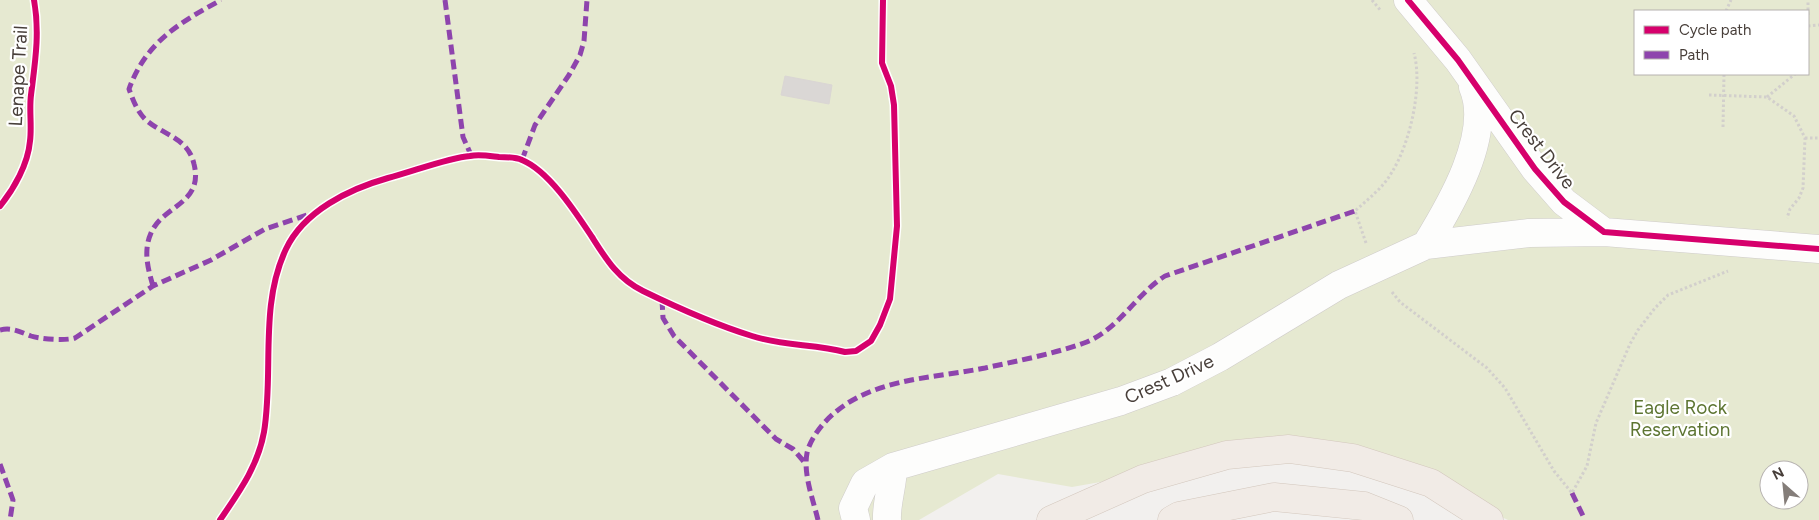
<svg xmlns="http://www.w3.org/2000/svg" width="1819" height="520" font-family="Figtree,sans-serif">
	<rect width="100%" height="100%" fill="#f2f0ee"/>
	<path fill="#e6e9d1" fill-rule="evenodd" d="M 0,0 L 1819,0 L 1819,520 L 1508,520 L 1396,467 L 1220,461 L 1072,487 L 998,474 L 919,520 L 0,520 ZM 1635,11 L 1808,11 L 1808,74 L 1635,74 ZM 1769,470 L 1799,470 L 1799,500 L 1769,500 Z"/>
	<path fill="#dad7d5" stroke="#dad6d4" d="M 785,76 L 832,85 L 829,104 L 781,95 Z"/>
	<g fill="none" stroke-linecap="round" stroke-linejoin="round">
		<g stroke="#cfccca" stroke-width="29">
			<path id="minor" d="M 1408,0 L 1458,60 L 1535,169 L 1564,202 L 1604,232
				M 1426,245 C 1450,206 1493,134 1473,87
				M 856,520 L 853,508 L 865,483 L 893,467 L 1121,401 L 1172,382 L 1220,357 L 1339,285 L 1426,245 L 1529,233 L 1604,232 L 1819,249
				M 887,520 C 886,503 893,485 893,467"/>
		</g>
		<g stroke="#d3c7bd" stroke-width="29">
			<path id="primary" d="M 1051,520 L 1143,479 L 1227,455 L 1289,449 L 1353,458 L 1431,483 L 1489,520
				M 1172,520 L 1179,516 L 1274,497 L 1364,506 L 1399,520"/>
		</g>
		<path stroke="#d2cfcc" stroke-width="3" stroke-dasharray="2.5 2.5" stroke-linecap="butt" d="M 1372,0 L 1381,11
			M 1726,11 L 1731,0
			M 1808,15 L 1808,0
			M 1808,26 L 1819,25
			M 1709,95 L 1767,97 L 1794,116 L 1805,138 L 1803,188 L 1799,198 L 1790,209 L 1787,218
			M 1767,97 L 1795,74
			M 1723,127 L 1724,74
			M 1805,138 L 1819,138
			M 0,206 C 14,189 28,164 30,141 C 32,126 29,110 31,95 C 35,63 40,33 34,0
			M 1366,243 L 1355,211 C 1368,199 1383,188 1392,172 C 1410,143 1423,87 1414,53
			M 1392,292 L 1400,302 L 1487,368 L 1505,388 L 1554,471 L 1572,493 L 1587,466 L 1596,423 L 1630,344 L 1638,330 L 1655,308 L 1668,295 L 1728,271"/>
		<use href="#minor" stroke="#fdfdfc" stroke-width="28"/>
		<use href="#primary" stroke="#f1ebe6" stroke-width="28"/>
		<path stroke="#8e44ad" stroke-width="5" stroke-dasharray="10 5" stroke-linecap="butt" d="M 445,0 L 463,137 L 471,155
			M 522,160 L 535,125 L 569,75 L 580,55 L 584,41 L 587,0
			M 153,286 C 148,269 143,251 151,233 C 163,205 204,204 194,164 C 188,137 162,135 145,119 C 137,111 133,100 129,89 C 146,42 179,23 221,0
			M 662,300 L 663,318 L 674,336 L 776,439 L 793,449 L 806,464
			M 0,330 C 12,327 20,332 31,336 C 40,339 65,341 75,338 L 153,286 L 211,260 L 265,229 L 310,214
			M 0,464 L 13,500 L 10,520
			M 1572,493 L 1585,520
			M 818,520 C 813,499 803,474 807,453 C 809,443 817,431 824,423 C 865,378 929,379 985,368 C 1017,361 1053,354 1084,343 C 1119,330 1135,295 1165,276 L 1355,211"/>
		<g stroke="#fff" stroke-width="9">
			<path id="cycleway" d="M 1408,0 L 1458,60 L 1535,169 L 1564,202 L 1604,232 L 1819,249
				M 0,206 C 14,189 28,164 30,141 C 32,126 29,110 31,95 C 35,63 40,33 34,0
				M 220,520 C 239,492 258,466 264,432 C 274,372 259,306 286,249 C 304,211 349,189 388,178 C 412,172 447,158 470,156 C 479,154 490,156 499,157 C 506,157 516,157 522,160 C 549,171 576,213 592,237 C 606,259 618,279 643,291 C 680,309 713,324 752,336 C 782,346 815,344 845,352 L 856,351 L 871,341 L 880,325 L 890,299 L 897,226 L 894,105 L 891,86 L 882,63 L 883,0"/>
		</g>
		<use href="#cycleway" stroke="#d6006c" stroke-width="6"/>
	</g>
	<g text-anchor="middle" dominant-baseline="central" stroke-width="4.5" stroke-linejoin="round" paint-order="stroke">
		<g font-size="19" fill="#483f3a" stroke="#fff">
			<text transform="translate(18 76) rotate(-87)">Lenape Trail</text>
			<text transform="translate(1542 149) rotate(52)">Crest Drive</text>
			<text transform="translate(1169 379) rotate(-24)">Crest Drive</text>
		</g>
		<g font-size="19" fill="#5d7532" stroke="#fff">
			<text x="1680" y="407">Eagle Rock<tspan x="1680" dy="22">Reservation</tspan></text>
		</g>
	</g>
	<rect x="1634" y="10" width="175" height="65" fill="#ffffff" stroke="#b6b2b0"/>
	<rect x="1644" y="26" width="25" height="8" fill="#d6006c" stroke="#b6b2b0"/>
	<text x="1679" y="35" font-size="15" fill="#483f3a">Cycle path</text>
	<rect x="1644" y="51" width="25" height="8" fill="#8e44ad" stroke="#b6b2b0"/>
	<text x="1679" y="60" font-size="15" fill="#483f3a">Path</text>
	<g transform="translate(1784 485) rotate(333)"><circle r="24" fill="#ffffff" stroke="#b6b2b0"/>
	<path d="M0-4L9 19L0 12L-9 19Z" fill="#847d79"/>
	<text y="-8" font-size="14" font-weight="bold" text-anchor="middle" fill="#483f3a">N</text>
	</g>
</svg>
